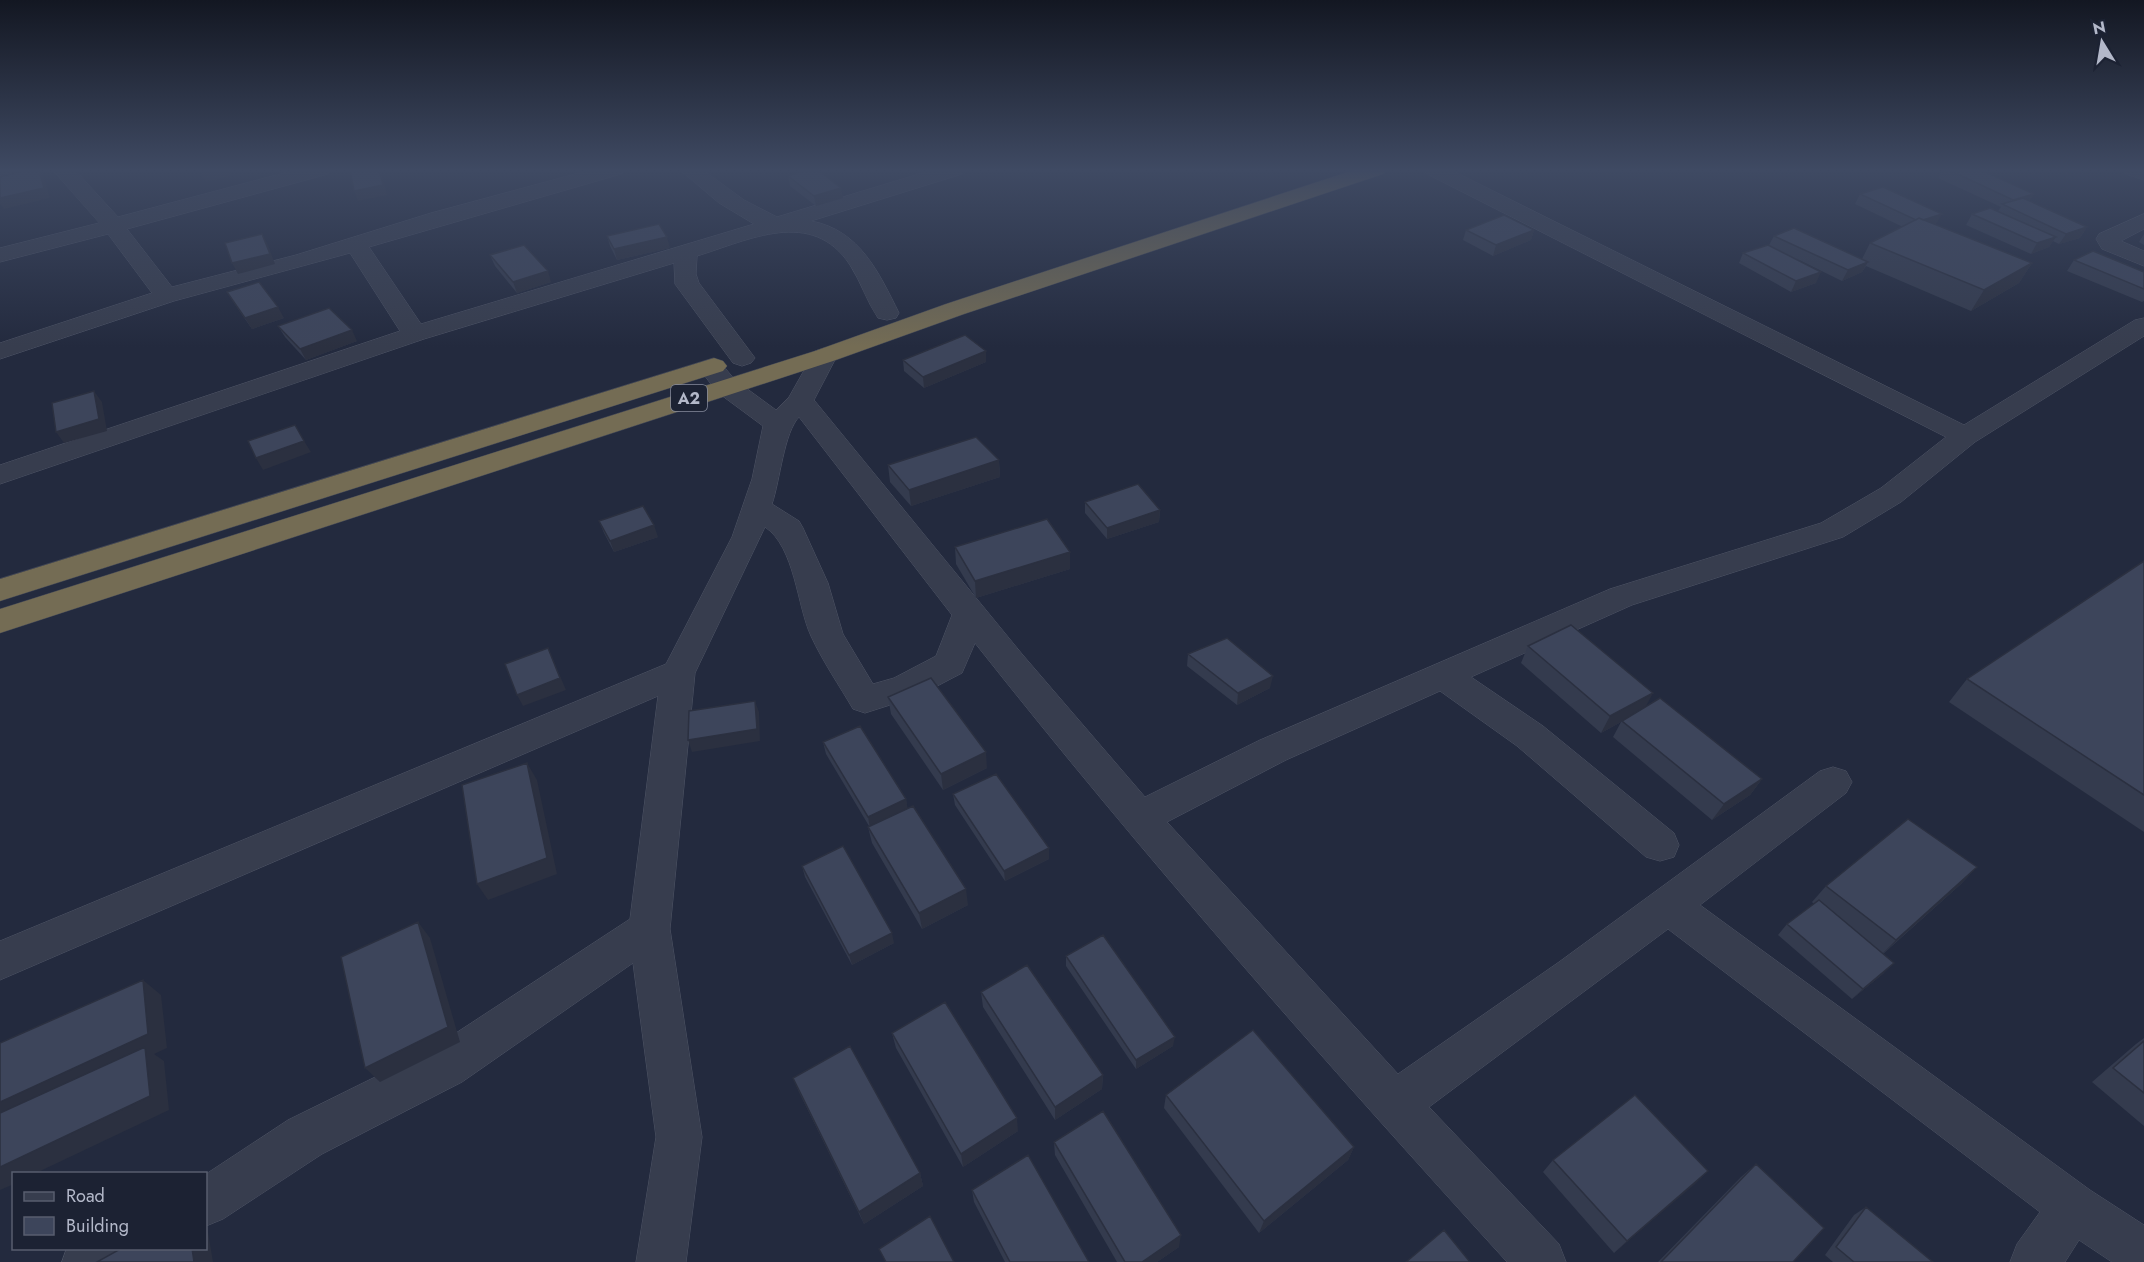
<svg xmlns="http://www.w3.org/2000/svg" width="2144" height="1262" font-family="Jost,sans-serif">
	<rect width="100%" height="100%" fill="#232a3e"/>
	<g fill="none" stroke-linecap="round" stroke-linejoin="round">
		<g stroke="#4f5566" stroke-width="1">
			<path id="minor" d="M 0,170 L 19,170 L 16,174 L 0,179 Z
				M 53,170 L 75,170 L 118,217 L 295,170 L 331,170 L 328,174 L 127,229 L 172,287 L 296,255 L 431,213 L 590,170 L 624,170 L 621,174 L 369,247 L 421,324 L 754,224 L 719,203 L 680,170 L 703,170 L 744,200 L 777,217 L 932,170 L 965,170 L 962,174 L 811,221 C 860,230 879,273 899,313 L 896,318 L 887,320 L 878,318 C 867,302 861,282 850,265 C 812,207 749,240 697,256 L 696,274 L 699,283 L 755,358 L 751,363 L 742,366 L 733,363 L 675,284 L 674,263 L 424,339 L 0,484 L 0,465 L 400,331 L 350,253 L 174,301 L 0,359 L 0,343 L 152,293 L 108,234 L 0,262 L 0,248 L 99,223 Z
				M 1424,170 L 1451,170 L 1964,425 L 2135,320 L 2144,318 L 2144,336 L 1975,442 L 1901,502 L 1843,537 L 1632,605 L 1471,677 L 1543,726 L 1674,833 L 1679,845 L 1674,857 L 1660,861 L 1646,857 L 1517,746 L 1440,691 L 1286,760 L 1167,822 L 1398,1074 L 1559,962 L 1820,771 L 1833,767 L 1846,771 L 1852,782 L 1846,793 L 1700,905 L 2090,1190 L 2144,1225 L 2144,1262 L 2112,1262 L 2079,1240 L 2065,1262 L 2010,1262 L 2017,1244 L 2040,1212 L 1668,929 L 1429,1107 L 1559,1244 L 1566,1262 L 1507,1262 C 1324,1061 1144,857 975,643 L 962,673 L 918,696 L 865,713 L 853,709 C 839,685 823,662 811,636 C 797,606 795,547 765,527 L 695,673 L 670,929 L 702,1137 L 686,1262 L 636,1262 L 656,1137 L 633,963 L 462,1082 L 322,1154 L 223,1219 L 206,1226 L 206,1174 L 288,1120 L 430,1050 L 630,919 L 658,696 L 0,980 L 0,941 L 666,664 L 732,537 L 752,479 L 763,426 L 717,392 L 698,367 L 702,362 L 711,359 L 720,362 L 735,380 L 776,410 L 789,397 L 815,351 L 824,348 L 833,351 L 837,356 L 814,400 L 1022,654 L 1145,797 L 1260,740 L 1610,589 L 1821,523 L 1881,488 L 1946,437 L 1427,174 ZM 799,417 L 952,615 L 936,656 L 894,678 L 873,684 L 843,634 L 828,583 L 803,528 L 799,521 L 772,504 C 780,481 784,432 799,417 Z
				M 2123,170 L 2144,170 L 2144,180 L 2126,174 Z
				M 2144,214 L 2144,229 L 2121,241 L 2144,251 L 2144,266 L 2102,249 L 2096,239 L 2099,234 Z
				M 67,1248 L 139,1248 L 133,1262 L 62,1262 Z"/>
		</g>
		<g stroke="#3f4556" stroke-width="1">
			<path id="highway" d="M 1354,170 L 1386,170 L 1383,174 L 964,314 L 833,361 L 0,633 L 0,609 L 815,351 L 946,304 Z
				M 714,358 L 723,361 L 727,366 L 723,371 L 0,601 L 0,579 Z"/>
		</g>
		<use href="#minor" fill="#373d4e" fill-rule="evenodd"/>
		<use href="#highway" fill="#746c54" fill-rule="evenodd"/>
	</g>
	<path fill="#343b4e" d="M 1599,170 L 1621,170 L 1606,174 Z
		M 1942,170 L 1981,170 L 2034,194 L 2029,201 L 2087,227 L 2080,238 L 2059,244 L 2053,241 L 2049,247 L 2031,254 L 1966,225 L 1972,214 L 1998,211 L 2001,207 L 1938,178 Z
		M 2058,170 L 2078,170 L 2066,174 Z
		M 788,176 L 843,198 L 816,206 L 790,186 Z
		M 1860,194 L 1936,224 L 1934,225 L 2032,263 L 2019,283 L 1971,311 L 1866,266 L 1862,272 L 1842,281 L 1799,260 L 1816,283 L 1791,292 L 1739,263 L 1743,253 L 1769,245 L 1774,236 L 1862,259 L 1870,243 L 1903,227 L 1855,204 Z
		M 1466,230 L 1534,230 L 1531,240 L 1493,256 L 1463,240 Z
		M 2144,234 L 2144,245 L 2139,242 Z
		M 607,236 L 670,248 L 617,260 L 610,246 Z
		M 490,255 L 551,282 L 517,293 L 495,266 Z
		M 2074,260 L 2144,272 L 2144,301 L 2142,302 L 2067,271 Z
		M 227,292 L 284,318 L 252,329 L 234,303 Z
		M 278,326 L 357,341 L 306,360 L 285,337 Z
		M 903,360 L 986,362 L 924,388 L 904,371 Z
		M 999,460 L 1000,477 L 911,506 L 890,482 L 888,465 Z
		M 1085,502 L 1160,510 L 1159,522 L 1107,539 L 1085,513 Z
		M 599,521 L 658,537 L 614,552 L 604,533 Z
		M 955,547 L 1070,552 L 1070,569 L 976,598 L 956,564 Z
		M 2144,561 L 2144,832 L 1949,702 L 1967,679 Z
		M 1528,646 L 1645,707 L 1762,779 L 1750,795 L 1712,820 L 1613,737 L 1621,722 L 1601,733 L 1521,663 Z
		M 1188,654 L 1270,688 L 1237,705 L 1187,666 Z
		M 888,697 L 987,768 L 943,790 L 891,714 Z
		M 823,742 L 906,799 L 907,808 L 968,905 L 922,929 L 872,843 L 868,827 L 869,826 L 826,754 Z
		M 953,794 L 1049,848 L 1049,859 L 1005,881 L 955,805 Z
		M 802,866 L 894,943 L 852,965 L 805,877 Z
		M 1977,867 L 1961,884 L 1883,954 L 1884,973 L 1852,999 L 1778,935 L 1787,924 L 1814,904 L 1812,902 L 1826,886 Z
		M 1066,956 L 1173,1046 L 1136,1069 L 1066,966 Z
		M 981,992 L 1103,1075 L 1102,1089 L 1055,1120 L 983,1007 Z
		M 892,1033 L 1018,1131 L 963,1167 L 896,1048 Z
		M 2144,1038 L 2144,1126 L 2092,1082 L 2136,1044 Z
		M 793,1078 L 920,1173 L 923,1186 L 864,1224 L 799,1092 Z
		M 1166,1095 L 1354,1147 L 1348,1160 L 1259,1233 L 1164,1108 Z
		M 1054,1142 L 1179,1247 L 1157,1262 L 1117,1262 L 1055,1155 Z
		M 1553,1160 L 1708,1171 L 1614,1253 L 1543,1172 Z
		M 1756,1164 L 1793,1262 L 1658,1262 L 1741,1177 Z
		M 972,1190 L 1089,1262 L 1005,1262 L 974,1202 Z
		M 1866,1207 L 1933,1262 L 1833,1262 L 1825,1255 L 1854,1215 Z"/>
	<path fill="#2b3040" d="M 39,170 L 44,178 L 50,198 L 4,209 L 0,204 L 0,198 Z
		M 205,170 L 228,170 L 231,176 L 206,182 L 201,171 Z
		M 379,170 L 381,170 L 387,195 L 358,201 L 354,191 Z
		M 1607,170 L 1621,170 L 1606,174 Z
		M 2068,170 L 2078,170 L 2066,174 Z
		M 841,188 L 843,198 L 816,206 L 814,196 Z
		M 2034,194 L 2028,204 L 2008,207 L 2013,200 Z
		M 1942,214 L 1936,224 L 1913,231 L 1919,221 Z
		M 2087,227 L 2080,238 L 2059,244 L 2066,234 Z
		M 1534,230 L 1531,240 L 1493,256 L 1496,245 Z
		M 262,234 L 268,245 L 275,264 L 238,274 L 232,263 Z
		M 667,237 L 670,248 L 617,260 L 614,249 Z
		M 2056,237 L 2049,247 L 2031,254 L 2037,243 Z
		M 1868,262 L 1862,272 L 1842,281 L 1848,270 Z
		M 2032,263 L 2019,283 L 1971,311 L 1984,290 Z
		M 548,271 L 551,282 L 517,293 L 513,282 Z
		M 1821,272 L 1816,283 L 1791,292 L 1796,281 Z
		M 278,307 L 284,318 L 252,329 L 245,318 Z
		M 352,330 L 357,341 L 306,360 L 300,349 Z
		M 986,351 L 986,362 L 924,388 L 923,377 Z
		M 94,391 L 102,402 L 107,431 L 64,443 L 56,432 Z
		M 304,441 L 311,452 L 263,470 L 256,458 Z
		M 999,460 L 1000,477 L 911,506 L 909,490 Z
		M 1160,510 L 1159,522 L 1107,539 L 1107,528 Z
		M 654,525 L 658,537 L 614,552 L 610,541 Z
		M 1070,552 L 1070,569 L 976,598 L 975,581 Z
		M 548,648 L 566,690 L 523,706 L 517,695 Z
		M 1273,676 L 1270,688 L 1237,705 L 1238,693 Z
		M 1653,693 L 1644,710 L 1622,721 L 1621,722 L 1601,733 L 1610,716 Z
		M 755,701 L 759,712 L 760,741 L 692,752 L 688,740 Z
		M 986,752 L 987,768 L 943,790 L 941,774 Z
		M 527,763 L 537,780 L 557,874 L 488,900 L 477,884 Z
		M 1762,779 L 1750,795 L 1712,820 L 1724,804 Z
		M 906,799 L 908,810 L 870,828 L 868,817 Z
		M 1049,848 L 1049,859 L 1005,881 L 1004,871 Z
		M 1977,867 L 1961,884 L 1880,956 L 1896,940 Z
		M 966,889 L 968,905 L 922,929 L 919,913 Z
		M 418,922 L 430,938 L 460,1042 L 380,1082 L 365,1068 Z
		M 892,933 L 894,943 L 852,965 L 849,955 Z
		M 1894,963 L 1884,973 L 1852,999 L 1863,989 Z
		M 143,980 L 161,995 L 167,1048 L 154,1054 L 164,1061 L 169,1110 L 36,1173 L 14,1173 L 14,1184 L 0,1190 L 0,1102 Z
		M 1175,1037 L 1173,1046 L 1136,1069 L 1136,1060 Z
		M 1103,1075 L 1102,1089 L 1055,1120 L 1055,1107 Z
		M 1017,1118 L 1018,1131 L 963,1167 L 961,1154 Z
		M 1354,1147 L 1348,1160 L 1259,1233 L 1264,1221 Z
		M 1708,1171 L 1695,1184 L 1614,1253 L 1627,1241 Z
		M 920,1173 L 923,1186 L 864,1224 L 859,1212 Z
		M 206,1225 L 207,1226 L 213,1262 L 194,1262 L 192,1248 L 206,1248 Z
		M 1181,1235 L 1179,1247 L 1157,1262 L 1142,1262 Z"/>
	<path fill="#3d455b" stroke="#2b3040" stroke-width="1.5" d="M 27,170 L 39,170 L 44,188 L 0,198 L 0,177 Z
		M 350,170 L 379,170 L 383,185 L 354,191 Z
		M 806,170 L 818,170 L 841,188 L 814,196 L 788,176 Z
		M 1949,170 L 1981,170 L 2034,194 L 2013,200 Z
		M 1883,187 L 1942,214 L 1923,220 L 1919,218 L 1916,220 L 1860,194 Z
		M 2023,198 L 2087,227 L 2066,234 L 2002,204 Z
		M 1990,208 L 2056,237 L 2037,243 L 1972,214 Z
		M 1504,215 L 1534,230 L 1496,245 L 1466,230 Z
		M 1919,218 L 2032,263 L 1984,290 L 1870,243 Z
		M 659,224 L 667,237 L 614,249 L 607,236 Z
		M 1794,228 L 1868,262 L 1848,270 L 1774,236 Z
		M 262,234 L 270,254 L 232,263 L 225,243 Z
		M 524,245 L 548,271 L 513,282 L 490,255 Z
		M 1768,245 L 1821,272 L 1796,281 L 1743,253 Z
		M 2093,251 L 2144,272 L 2144,289 L 2074,260 Z
		M 259,282 L 278,307 L 245,318 L 227,292 Z
		M 329,308 L 352,330 L 300,349 L 278,326 Z
		M 965,335 L 986,351 L 923,377 L 903,360 Z
		M 94,391 L 99,419 L 56,432 L 52,403 Z
		M 295,425 L 304,441 L 256,458 L 248,441 Z
		M 976,437 L 999,460 L 909,490 L 888,465 Z
		M 1138,484 L 1160,510 L 1107,528 L 1085,502 Z
		M 643,506 L 654,525 L 610,541 L 599,521 Z
		M 1047,519 L 1070,552 L 975,581 L 955,547 Z
		M 2144,561 L 2144,795 L 1967,679 Z
		M 1571,625 L 1653,693 L 1610,716 L 1528,646 Z
		M 1227,638 L 1273,676 L 1238,693 L 1188,654 Z
		M 548,648 L 560,678 L 517,695 L 505,664 Z
		M 931,678 L 986,752 L 941,774 L 888,697 Z
		M 1660,698 L 1762,779 L 1724,804 L 1622,721 Z
		M 755,701 L 757,729 L 688,740 L 689,711 Z
		M 860,726 L 906,799 L 868,817 L 823,742 Z
		M 527,763 L 547,858 L 477,884 L 462,785 Z
		M 996,774 L 1049,848 L 1004,871 L 953,794 Z
		M 913,806 L 966,889 L 919,913 L 868,827 Z
		M 1908,819 L 1977,867 L 1896,940 L 1826,886 Z
		M 843,846 L 892,933 L 849,955 L 802,866 Z
		M 1819,900 L 1894,963 L 1863,989 L 1787,924 Z
		M 418,922 L 448,1027 L 365,1068 L 341,957 Z
		M 1103,935 L 1175,1037 L 1136,1060 L 1066,956 Z
		M 1027,965 L 1103,1075 L 1055,1107 L 981,992 Z
		M 143,980 L 148,1034 L 0,1102 L 0,1043 Z
		M 945,1002 L 1017,1118 L 961,1154 L 892,1033 Z
		M 1253,1030 L 1354,1147 L 1264,1221 L 1166,1095 Z
		M 2144,1041 L 2144,1093 L 2113,1068 Z
		M 850,1046 L 920,1173 L 859,1212 L 793,1078 Z
		M 145,1047 L 150,1096 L 0,1167 L 0,1113 Z
		M 1635,1095 L 1708,1171 L 1627,1241 L 1553,1160 Z
		M 1103,1111 L 1181,1235 L 1142,1262 L 1125,1262 L 1054,1142 Z
		M 1028,1155 L 1089,1262 L 1010,1262 L 972,1190 Z
		M 1756,1164 L 1824,1228 L 1793,1262 L 1661,1262 Z
		M 1866,1207 L 1933,1262 L 1854,1262 L 1836,1247 Z
		M 930,1216 L 954,1262 L 886,1262 L 879,1249 Z
		M 1444,1230 L 1470,1262 L 1406,1262 Z
		M 122,1248 L 192,1248 L 194,1262 L 97,1262 Z"/>
	<linearGradient id="sky" x2="0" y2="1"><stop stop-color="#131722"/><stop offset="0.49" stop-color="#3f4a63"/><stop offset="1" stop-color="#3f4a63" stop-opacity="0"/></linearGradient>
	<rect width="2144" height="347" fill="url(#sky)"/>
	<g text-anchor="middle" dominant-baseline="central" stroke-width="6" stroke-linejoin="round" paint-order="stroke">
		<rect fill="#1c2233" stroke="#868b9c" stroke-width="1.5" x="671" y="385" width="36" height="26" rx="4.5"/>
		<g font-size="16" font-weight="bold" fill="#b3b8c9">
			<text x="689" y="398">A2</text>
		</g>
	</g>
	<rect x="12" y="1172" width="195" height="78" fill="#1c2233" stroke="#585e6f" stroke-width="1.5"/>
	<rect x="24" y="1192" width="30" height="9" fill="#373d4e" stroke="#585e6f" stroke-width="1.5"/>
	<text x="66" y="1202" font-size="18" fill="#b3b8c9">Road</text>
	<rect x="24" y="1217" width="30" height="18" fill="#3d455b" stroke="#585e6f" stroke-width="1.5"/>
	<text x="66" y="1232" font-size="18" fill="#b3b8c9">Building</text>
	<g transform="translate(2102 42) rotate(349)" stroke="#1c2233" stroke-width="4.5" paint-order="stroke">
	<path d="M0-4.5L10 22L0 15L-10 22Z" fill="#b3b8c9"/>
	<text y="-9" font-size="16" font-weight="bold" text-anchor="middle" fill="#b3b8c9">N</text>
	</g>
</svg>
